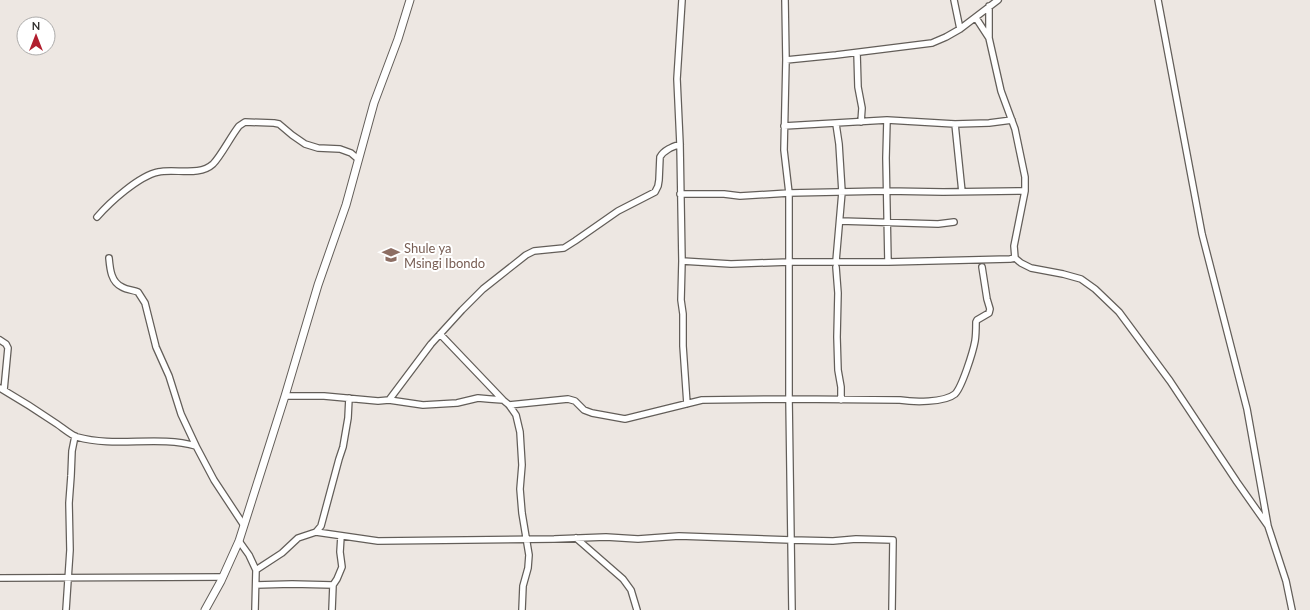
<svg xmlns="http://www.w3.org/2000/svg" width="1310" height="610" font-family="Lato,sans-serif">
	<rect width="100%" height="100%" fill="#ede7e2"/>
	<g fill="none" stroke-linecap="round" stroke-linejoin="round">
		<g stroke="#635e59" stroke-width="8">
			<path id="minor" d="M 682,0 L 677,79 L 680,144 L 682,261 L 681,300 L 683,314 L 683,346 L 687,404
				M 785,0 L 786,60 L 784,150 L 789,193 L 789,399 L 792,610
				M 954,0 L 960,29
				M 1158,0 L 1202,234 L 1247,409 L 1268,526 L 1286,581 L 1292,610
				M 976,18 L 989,38 L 1001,91 L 1015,129 L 1025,177 L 1025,191 L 1014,246 L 1015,258 L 1021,263 L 1031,268 L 1063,274 L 1081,279 L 1095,289 L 1119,312 L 1170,381 L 1237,482 L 1268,526
				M 989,38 L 989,6
				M 857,53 L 858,87 L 862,108 L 861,122
				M 786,60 L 836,55 L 932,43 L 946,37 L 960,29 L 998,0
				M 887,120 L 886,158 L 888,262
				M 955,124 L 962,192
				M 784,126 L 887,120 L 955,124 L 989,123 L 1012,120
				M 680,194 L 724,194 L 740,196 L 789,193 L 886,191 L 943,192 L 1025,191
				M 97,217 C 110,202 139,176 158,172 C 175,168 199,177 213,164 C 221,156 231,136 239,126 L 245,122 L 274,123 L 279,124 L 292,135 L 305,144 L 318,148 L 340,149 L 351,153 L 358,159
				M 840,221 L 938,224 L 954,222
				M 109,258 C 110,269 111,282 122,287 C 127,290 133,290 138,292 L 145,303 L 156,347 L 169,376 L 181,414 L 196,446
				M 682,261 L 731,264 L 789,262 L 888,262 L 1010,259 L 1015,258
				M 836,261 L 842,192 L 839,144 L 836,124
				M 836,267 L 838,293 L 837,337 L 838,370 L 841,387 L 841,400
				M 440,334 L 503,400
				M 0,340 L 6,344 L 8,348 L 4,390
				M 0,388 C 19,399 38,411 57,424 C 63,428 71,435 77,437 C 116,448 157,435 196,446 L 214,480 L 243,524
				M 285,396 L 324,396 L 378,401 L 389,400 L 423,405 L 457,403 L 478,398 L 489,399 L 503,400 L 509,405 L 516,415 L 520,432 L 522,465 L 520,489 L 522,513 L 529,555 L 528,568 L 523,586 L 522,610
				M 389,400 L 431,344 L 462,310 L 483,289 L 526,255 L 534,251 L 564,248 L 575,241 L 618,211 L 655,192 L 658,186 L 659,180 L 660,157 C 664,150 672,147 680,144
				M 509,405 L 568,399 L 575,401 L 584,410 L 592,413 L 625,419 L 702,400 L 789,399 L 900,400 C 913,402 944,403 955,394 C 962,387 973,352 975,341 C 976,335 976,329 976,322 L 977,320 L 989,313 L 990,309 L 987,299 L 982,267
				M 316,532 L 378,541 L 554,539 L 606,537 L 638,539 L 679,536 L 791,540 L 833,541 L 856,539 L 893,540 L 892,610
				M 576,538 L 623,579 L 631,590 L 637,610
				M 239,541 L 249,555 L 256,570 L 255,610
				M 256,570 L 282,553 L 298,538 L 316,532 L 321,526 L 339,459 L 343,447 L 348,418 L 349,398
				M 0,578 L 222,577
				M 256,585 L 292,584 L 333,585
				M 66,610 L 70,550 L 69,503 L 71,476 L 72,451 L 75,436
				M 332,610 L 333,585 L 337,579 L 342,567 L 340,552 L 341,536"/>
		</g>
		<g stroke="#635e59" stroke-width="9">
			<path id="major" d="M 205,610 L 221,581 L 239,541 L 285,396 L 318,285 L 346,205 L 374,103 L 398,39 L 410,0"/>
		</g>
		<use href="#minor" stroke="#fff" stroke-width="5.5"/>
		<use href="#major" stroke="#fff" stroke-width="7"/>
	</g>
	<defs>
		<g id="school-bare" transform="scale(1.38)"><path d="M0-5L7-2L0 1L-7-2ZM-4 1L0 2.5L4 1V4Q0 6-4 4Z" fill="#8d6e63" stroke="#fff" stroke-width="2.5" paint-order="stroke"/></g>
	</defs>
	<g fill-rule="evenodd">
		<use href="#school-bare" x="391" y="255"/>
	</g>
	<g text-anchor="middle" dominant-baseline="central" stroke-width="4" stroke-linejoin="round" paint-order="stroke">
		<g font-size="13" fill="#785e54" stroke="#fff" text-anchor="start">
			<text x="404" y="248">Shule ya<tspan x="404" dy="15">Msingi Ibondo</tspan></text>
		</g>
	</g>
	<g transform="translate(36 36)"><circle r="19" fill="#ffffff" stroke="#adacab"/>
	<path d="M0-3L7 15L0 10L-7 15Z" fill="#b11e2e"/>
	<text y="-6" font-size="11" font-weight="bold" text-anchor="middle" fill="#312f2d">N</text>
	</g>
</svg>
